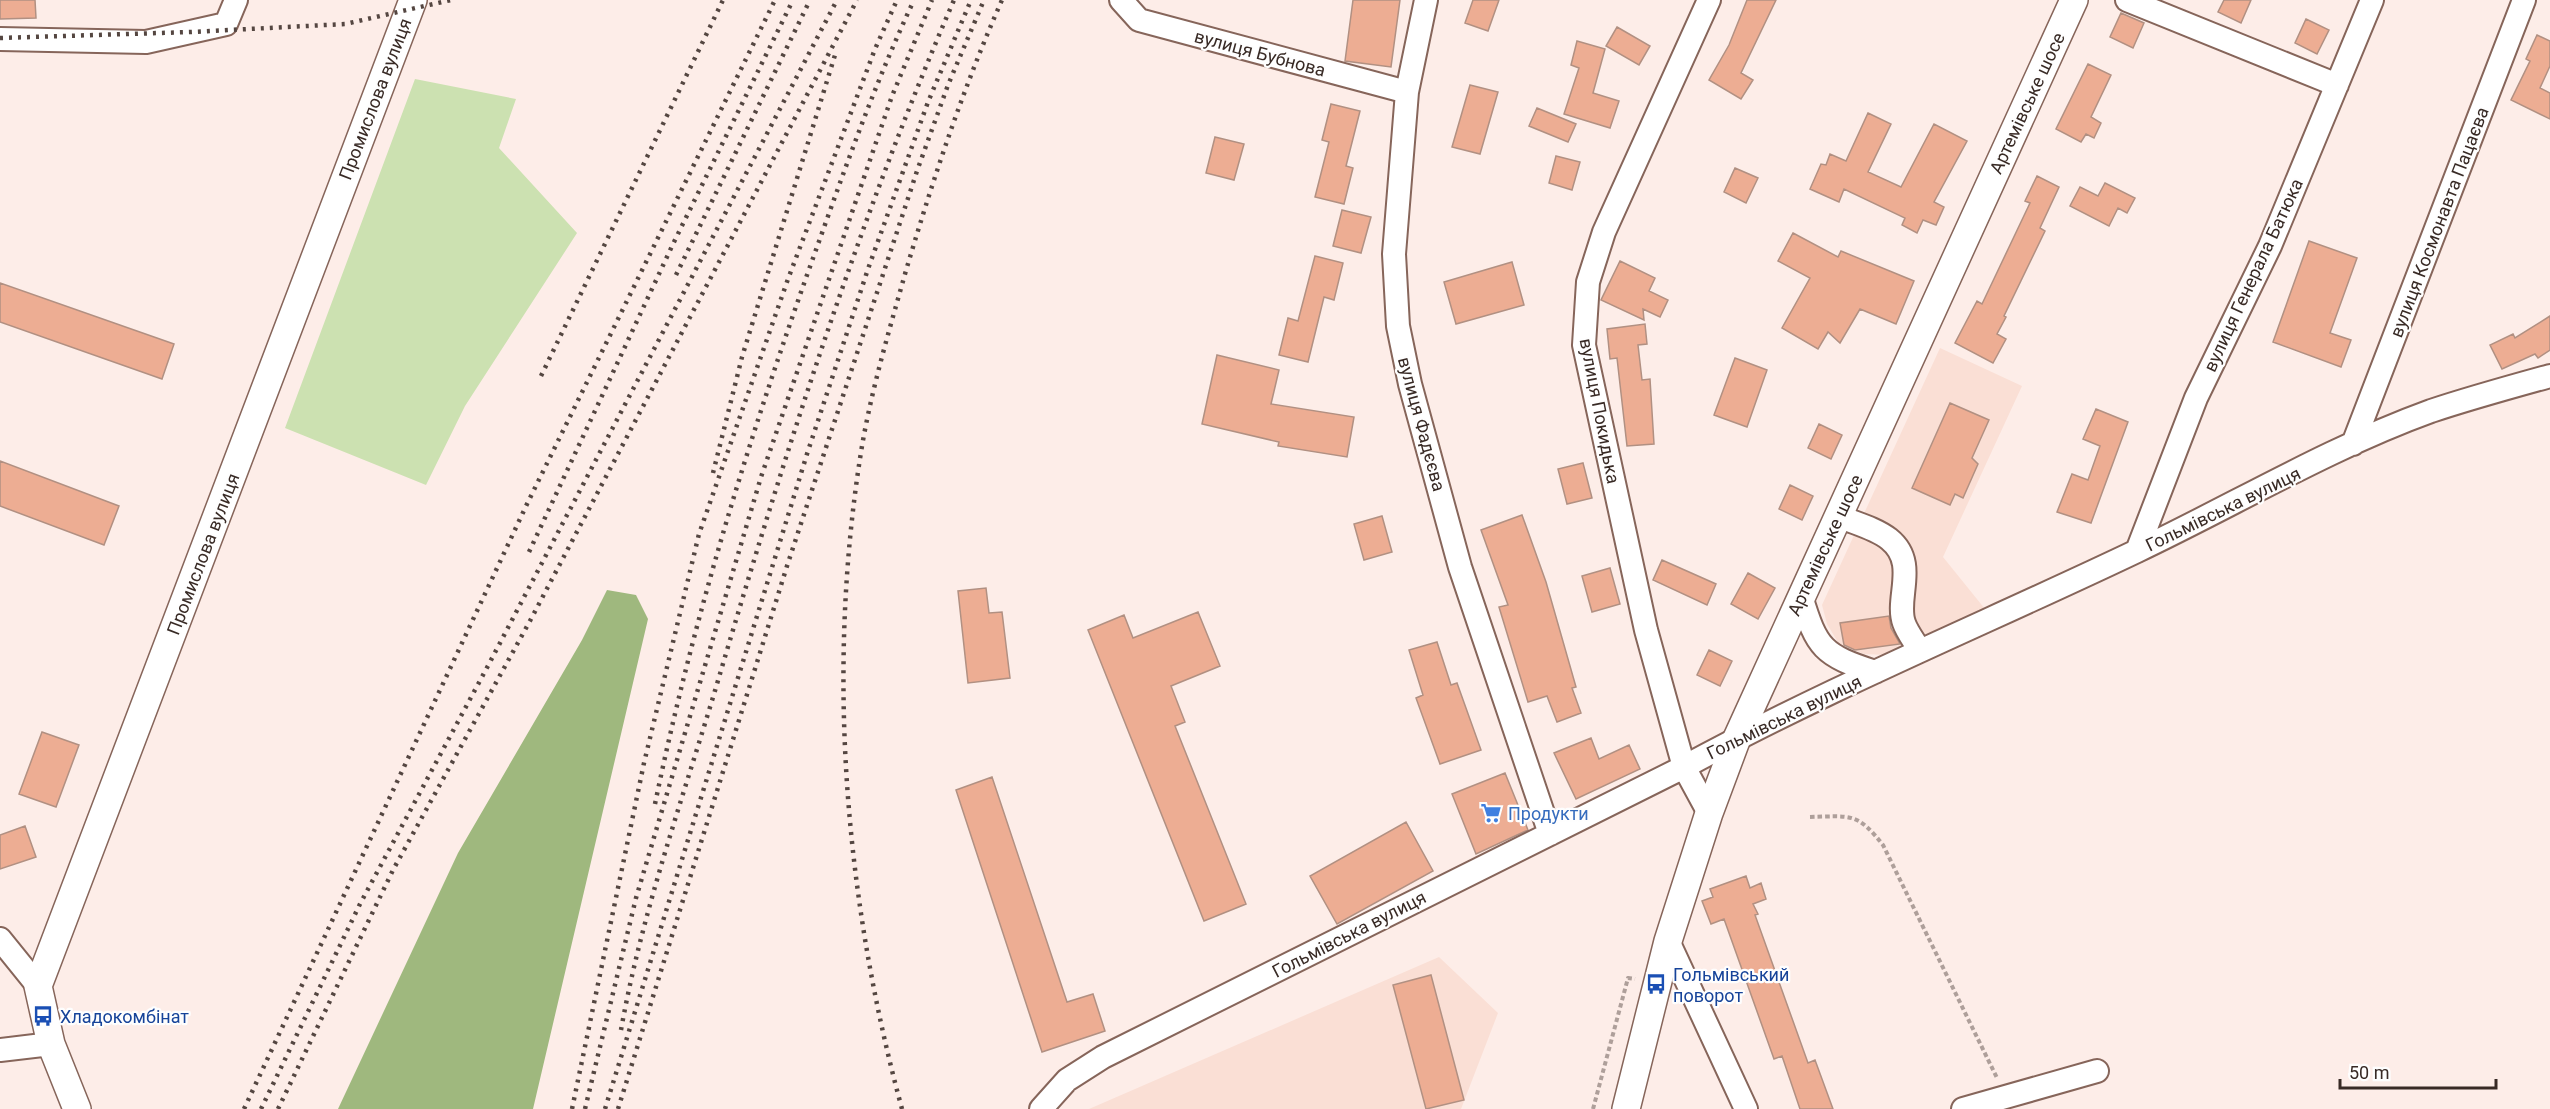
<svg xmlns="http://www.w3.org/2000/svg" width="2550" height="1109" font-family="Roboto,sans-serif">
	<rect width="100%" height="100%" fill="#fdede8"/>
	<path fill="#fadfd5" d="M 1940,348 L 2022,386 L 1943,557 L 1985,609 L 1886,655 L 1864,654 L 1839,644 L 1827,624 L 1822,605 Z
		M 1439,957 L 1498,1013 L 1461,1109 L 1089,1109 Z"/>
	<path fill="#cce1b1" d="M 415,79 L 516,99 L 499,148 L 577,233 L 465,406 L 426,485 L 285,428 Z"/>
	<path fill="#9fb87e" d="M 607,590 L 636,595 L 648,619 L 533,1109 L 338,1109 L 458,853 L 582,640 Z"/>
	<path fill="#edad93" stroke="#b19082" stroke-width="1.5" d="M 0,0 L 35,0 L 36,18 L 0,19 Z
		M 1353,0 L 1400,0 L 1391,67 L 1345,61 Z
		M 1473,0 L 1499,0 L 1488,31 L 1465,23 Z
		M 1747,0 L 1776,0 L 1741,73 L 1753,80 L 1741,99 L 1709,80 L 1729,45 Z
		M 2224,0 L 2251,0 L 2241,23 L 2218,12 Z
		M 2121,13 L 2144,23 L 2133,48 L 2110,37 Z
		M 2306,19 L 2329,30 L 2317,54 L 2295,43 Z
		M 1617,27 L 1650,46 L 1639,65 L 1606,46 Z
		M 2537,35 L 2550,41 L 2550,66 L 2540,88 L 2550,93 L 2550,119 L 2511,100 L 2530,61 L 2526,59 Z
		M 1577,41 L 1605,49 L 1593,93 L 1619,101 L 1610,128 L 1564,114 L 1579,68 L 1571,65 Z
		M 2088,64 L 2111,75 L 2091,117 L 2101,123 L 2094,138 L 2086,134 L 2081,142 L 2056,129 Z
		M 1470,85 L 1498,92 L 1480,154 L 1452,147 Z
		M 1331,104 L 1360,111 L 1346,166 L 1353,168 L 1344,204 L 1315,197 L 1329,142 L 1322,140 Z
		M 1537,108 L 1576,124 L 1568,142 L 1529,126 Z
		M 1868,113 L 1891,124 L 1868,172 L 1901,187 L 1934,124 L 1967,141 L 1934,202 L 1944,207 L 1936,225 L 1923,220 L 1917,233 L 1902,225 L 1905,218 L 1844,189 L 1839,202 L 1810,189 L 1821,164 L 1826,165 L 1830,154 L 1846,161 Z
		M 1215,137 L 1244,144 L 1234,180 L 1206,173 Z
		M 1556,156 L 1580,162 L 1572,190 L 1549,183 Z
		M 1735,168 L 1758,178 L 1746,203 L 1724,192 Z
		M 2037,176 L 2059,187 L 2040,228 L 2045,231 L 2004,316 L 2006,317 L 1997,334 L 2006,339 L 1993,363 L 1955,343 L 1977,301 L 1982,304 L 2030,203 L 2025,201 Z
		M 2105,183 L 2135,198 L 2127,213 L 2118,208 L 2109,226 L 2070,206 L 2080,187 L 2098,196 Z
		M 1342,210 L 1371,217 L 1361,253 L 1333,246 Z
		M 1793,233 L 1838,257 L 1841,251 L 1914,281 L 1896,324 L 1860,309 L 1840,343 L 1828,332 L 1818,349 L 1782,328 L 1810,278 L 1778,261 Z
		M 2309,241 L 2357,258 L 2330,333 L 2351,340 L 2341,367 L 2273,342 Z
		M 1315,256 L 1343,263 L 1334,300 L 1324,297 L 1308,362 L 1279,355 L 1288,318 L 1298,321 Z
		M 1620,261 L 1655,278 L 1649,291 L 1668,300 L 1660,317 L 1643,309 L 1644,320 L 1601,300 Z
		M 1512,262 L 1524,305 L 1456,324 L 1444,282 Z
		M 0,283 L 174,344 L 162,379 L 0,322 Z
		M 2550,316 L 2550,350 L 2538,358 L 2535,354 L 2502,369 L 2490,345 L 2513,334 L 2515,338 Z
		M 1645,324 L 1647,344 L 1638,345 L 1642,380 L 1650,379 L 1654,444 L 1627,446 L 1617,358 L 1610,359 L 1607,329 Z
		M 1217,355 L 1279,370 L 1271,404 L 1354,417 L 1347,457 L 1278,446 L 1279,442 L 1202,424 Z
		M 1735,358 L 1767,370 L 1747,427 L 1714,415 Z
		M 1950,403 L 1989,420 L 1972,458 L 1978,464 L 1963,498 L 1955,494 L 1950,505 L 1912,488 Z
		M 2096,409 L 2128,422 L 2091,523 L 2057,512 L 2072,474 L 2088,480 L 2100,446 L 2083,439 Z
		M 1819,424 L 1842,435 L 1831,459 L 1808,448 Z
		M 0,461 L 119,506 L 104,545 L 0,506 Z
		M 1583,463 L 1592,498 L 1567,504 L 1558,469 Z
		M 1790,485 L 1813,496 L 1802,520 L 1779,509 Z
		M 1522,515 L 1546,582 L 1576,687 L 1572,688 L 1581,713 L 1557,722 L 1547,696 L 1528,702 L 1499,607 L 1508,605 L 1481,530 Z
		M 1382,516 L 1392,552 L 1364,560 L 1354,524 Z
		M 1662,560 L 1716,584 L 1707,605 L 1653,580 Z
		M 1610,568 L 1620,604 L 1592,612 L 1582,576 Z
		M 1748,573 L 1775,588 L 1758,619 L 1731,604 Z
		M 986,588 L 989,613 L 1002,612 L 1010,678 L 968,683 L 958,591 Z
		M 1198,612 L 1220,666 L 1171,686 L 1185,722 L 1175,726 L 1246,904 L 1204,921 L 1088,630 L 1124,615 L 1133,638 Z
		M 1889,616 L 1891,628 L 1900,644 L 1855,650 L 1844,645 L 1840,623 Z
		M 1437,642 L 1451,685 L 1457,683 L 1481,750 L 1440,764 L 1416,698 L 1423,695 L 1409,650 Z
		M 1709,650 L 1732,661 L 1720,686 L 1697,675 Z
		M 42,732 L 79,745 L 56,807 L 19,794 Z
		M 1591,738 L 1599,759 L 1629,745 L 1640,769 L 1576,799 L 1554,753 Z
		M 1505,773 L 1528,830 L 1476,854 L 1452,794 Z
		M 992,777 L 1067,1002 L 1093,994 L 1105,1031 L 1042,1052 L 956,790 Z
		M 1406,822 L 1433,871 L 1337,924 L 1310,876 Z
		M 25,826 L 36,857 L 0,869 L 0,835 Z
		M 1746,876 L 1750,888 L 1761,883 L 1766,899 L 1753,904 L 1758,914 L 1755,915 L 1808,1063 L 1815,1060 L 1833,1109 L 1800,1109 L 1782,1056 L 1774,1059 L 1724,919 L 1711,924 L 1702,901 L 1713,897 L 1710,889 Z
		M 1431,975 L 1464,1100 L 1426,1109 L 1393,985 Z"/>
	<g fill="none" stroke-linecap="round" stroke-linejoin="round">
		<g stroke="#86655a" stroke-width="26">
			<path id="minor" d="M 1121,0 L 1139,20 L 1407,92
				M 1426,0 L 1407,92 L 1394,254 L 1398,326 L 1410,384 L 1460,567 L 1550,834
				M 2127,0 L 2337,85
				M 0,39 L 146,42 L 226,24 L 236,0
				M 2353,444 L 2524,0
				M 1838,516 C 1854,523 1875,528 1889,539 C 1919,563 1895,598 1904,623 C 1907,632 1915,642 1920,651
				M 2137,551 L 2196,398 L 2270,246 L 2372,0
				M 1801,596 C 1817,649 1823,655 1875,672
				M 1709,813 L 1684,767 L 1646,630 L 1584,345 L 1588,282 L 1604,232 L 1709,0
				M 0,939 L 38,986
				M 1668,941 L 1746,1109
				M 0,1050 L 51,1044
				M 1041,1109 L 1067,1080 L 1103,1057 L 1684,767 C 1831,687 1986,623 2137,551 C 2234,505 2329,448 2431,411 C 2470,398 2510,387 2550,376
				M 1963,1109 L 2097,1071"/>
		</g>
		<g stroke="#86655a" stroke-width="30">
			<path id="major" d="M 77,1109 L 51,1044 L 38,986 L 413,0
				M 1626,1109 L 1668,941 L 1709,813 L 1737,738 L 2074,0"/>
		</g>
		<path stroke="#ae9f9a" stroke-width="4" stroke-dasharray="4.5 3" stroke-linecap="butt" d="M 1810,817 C 1851,816 1857,812 1883,845 L 1997,1078
			M 1593,1109 L 1628,978 L 1635,979"/>
		<use href="#minor" stroke="#fff" stroke-width="22"/>
		<use href="#major" stroke="#fff" stroke-width="27"/>
		<path stroke="#544641" stroke-width="4.5" stroke-dasharray="3 6" stroke-linecap="butt" d="M 0,38 L 191,32 L 345,24 L 451,0
			M 676,275 L 810,0
			M 541,376 L 723,0
			M 713,473 L 742,357 L 835,55
			M 529,552 L 673,244 L 793,0
			M 655,804 C 692,624 746,448 807,275 C 840,183 872,89 914,0
			M 621,1030 C 642,912 683,798 717,684 C 785,453 858,222 954,0
			M 244,1109 L 527,504 L 775,0
			M 261,1109 L 360,904 L 490,662 L 837,0
			M 278,1109 L 393,870 L 531,619 L 857,0
			M 572,1109 L 644,763 L 699,534 L 788,279 L 875,49 L 897,0
			M 585,1109 L 636,898 L 761,477 L 892,96 L 932,0
			M 605,1109 L 807,454 L 868,269 L 928,102 L 971,0
			M 618,1109 L 787,566 L 917,171 L 948,85 L 984,0
			M 902,1109 C 844,896 826,665 862,446 C 872,388 889,331 905,274 C 932,182 963,88 1002,0"/>
	</g>
	<defs>
		<g id="supermarket-bare" transform="scale(1.62)"><path d="M-6-5.5h2.5l.6 2H6L4.5 2H-2.5L-4.4-4H-6ZM-1.5 3.2a1.3 1.3 0 1 0 .1 0ZM3 3.2a1.3 1.3 0 1 0 .1 0Z" fill="#3f7fe0" stroke="#fefefe" stroke-width="2.5" paint-order="stroke"/></g>
		<g id="bus-bare" transform="scale(1.62)"><path d="M-5-6H5V4H4V6H2V4H-2V6H-4V4H-5ZM-3.5-4V0h7V-4ZM-3.5 1.2v1.5H-2V1.2ZM2 1.2v1.5H3.5V1.2Z" fill="#1a4fb4" stroke="#fefefe" stroke-width="2.5" paint-order="stroke"/></g>
	</defs>
	<g fill-rule="evenodd">
		<use href="#supermarket-bare" x="1491" y="813"/>
		<use href="#bus-bare" x="1656" y="984"/>
		<use href="#bus-bare" x="43" y="1016"/>
	</g>
	<g text-anchor="middle" dominant-baseline="central" stroke-width="4.5" stroke-linejoin="round" paint-order="stroke">
		<g font-size="18" fill="#382a25" stroke="#fefefe">
			<text transform="translate(1260 53) rotate(15)">вулиця Бубнова</text>
			<text transform="translate(375 99) rotate(-69)">Промислова вулиця</text>
			<text transform="translate(2027 103) rotate(-65)">Артемівське шосе</text>
			<text transform="translate(2439 222) rotate(-69)">вулиця Космонавта Пацаєва</text>
			<text transform="translate(2253 275) rotate(-65)">вулиця Генерала Батюка</text>
			<text transform="translate(1600 411) rotate(79)">вулиця Покидька</text>
			<text transform="translate(1422 424) rotate(75)">вулиця Фадєєва</text>
			<text transform="translate(2223 509) rotate(-26)">Гольмівська вулиця</text>
			<text transform="translate(1825 545) rotate(-65)">Артемівське шосе</text>
			<text transform="translate(203 554) rotate(-69)">Промислова вулиця</text>
			<text transform="translate(1784 717) rotate(-26)">Гольмівська вулиця</text>
			<text transform="translate(1349 934) rotate(-27)">Гольмівська вулиця</text>
		</g>
		<g font-size="18" fill="#366cbe" stroke="#fefefe" text-anchor="start">
			<text x="1508" y="813">Продукти</text>
		</g>
		<g font-size="18" fill="#164399" stroke="#fefefe" text-anchor="start">
			<text x="1673" y="974">Гольмівський<tspan x="1673" dy="21">поворот</tspan></text>
			<text x="60" y="1016">Хладокомбінат</text>
		</g>
	</g>
	<path d="M2340 1079v9h156v-9" fill="none" stroke="#382a25" stroke-width="3"/>
	<text x="2349" y="1079" font-size="18" fill="#382a25" stroke="#fefefe" stroke-width="4.5" paint-order="stroke">50 m</text>
</svg>
